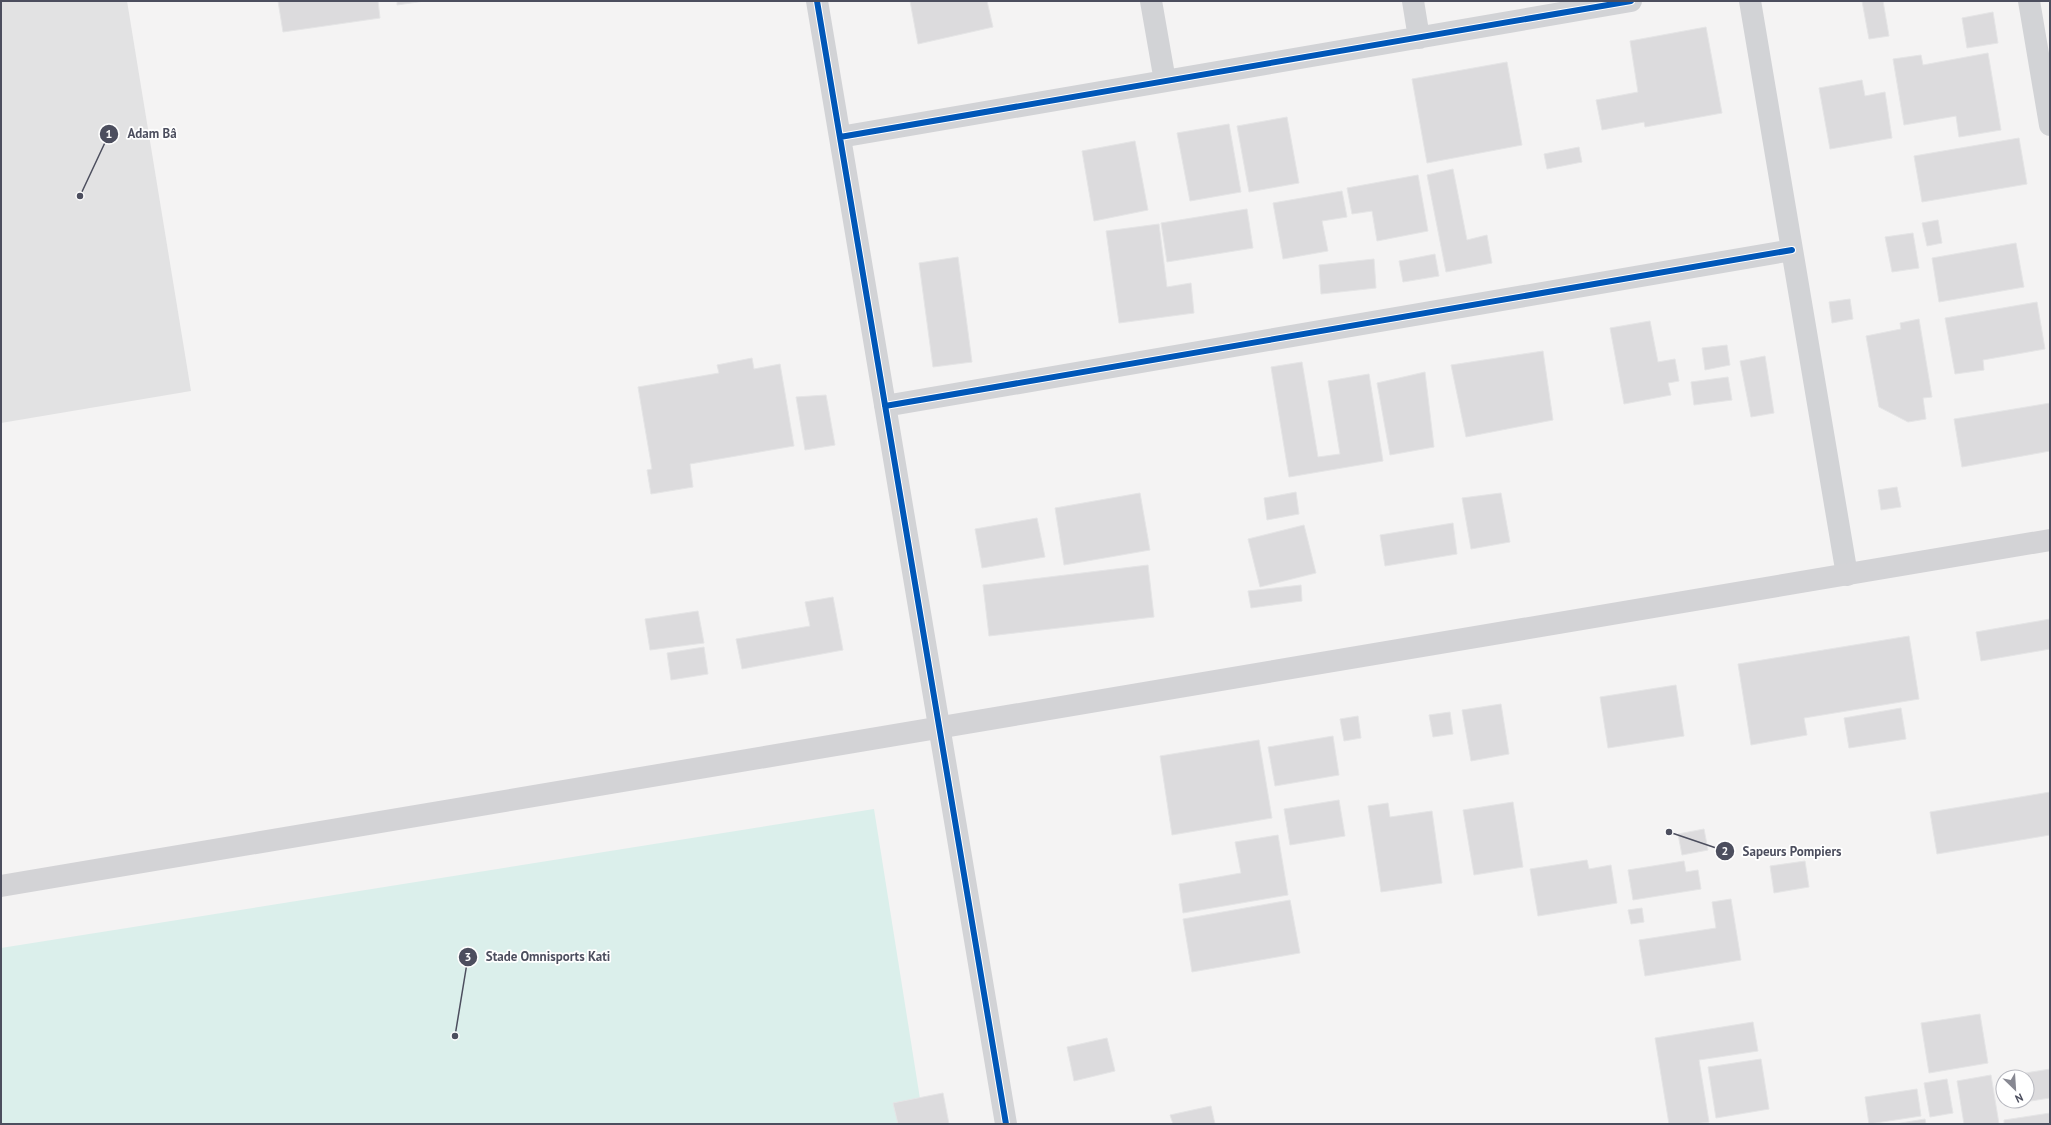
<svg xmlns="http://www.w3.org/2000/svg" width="2051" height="1125" font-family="'PT Sans',sans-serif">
	<rect width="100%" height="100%" fill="#f4f3f3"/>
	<path fill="#e2e2e3" d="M 1,1 L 127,1 L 191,391 L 1,423 Z"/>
	<path fill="#dbefeb" d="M 874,809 L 924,1124 L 1,1124 L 1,948 Z"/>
	<path fill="#dcdbdd" stroke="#e5e5e6" d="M 278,1 L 378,1 L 380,18 L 283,32 Z
		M 397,1 L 425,1 L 397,5 Z
		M 910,1 L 987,1 L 993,27 L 918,44 Z
		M 1862,1 L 1883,1 L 1889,36 L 1869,39 Z
		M 1993,12 L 1998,43 L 1967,48 L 1962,18 Z
		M 1706,27 L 1722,113 L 1645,127 L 1644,122 L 1602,130 L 1596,100 L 1638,92 L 1630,41 Z
		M 1988,53 L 2001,130 L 1959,137 L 1956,116 L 1904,125 L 1893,59 L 1921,55 L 1923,65 Z
		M 1507,62 L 1522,145 L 1427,163 L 1412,79 Z
		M 1862,80 L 1865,96 L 1885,92 L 1892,138 L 1830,149 L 1819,88 Z
		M 1287,117 L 1299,183 L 1249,192 L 1237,126 Z
		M 1229,124 L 1241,192 L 1190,201 L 1177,133 Z
		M 2019,138 L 2027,184 L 1922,202 L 1914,156 Z
		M 1135,141 L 1148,210 L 1094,221 L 1082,151 Z
		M 1579,147 L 1582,162 L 1547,169 L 1544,154 Z
		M 1453,169 L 1467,240 L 1487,235 L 1492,263 L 1446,272 L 1427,175 Z
		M 1418,175 L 1428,231 L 1377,241 L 1372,211 L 1352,214 L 1347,188 Z
		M 1342,191 L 1347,217 L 1322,221 L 1328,251 L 1283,259 L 1273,203 Z
		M 1247,209 L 1253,248 L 1167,262 L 1161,223 Z
		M 1938,220 L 1942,243 L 1927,246 L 1922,223 Z
		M 1159,224 L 1167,287 L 1191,283 L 1194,313 L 1119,323 L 1106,231 Z
		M 1913,233 L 1919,268 L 1892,272 L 1885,237 Z
		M 2016,243 L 2024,287 L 1939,302 L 1932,258 Z
		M 1435,254 L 1439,276 L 1403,282 L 1399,261 Z
		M 958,257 L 972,362 L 933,367 L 919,263 Z
		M 1374,259 L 1376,288 L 1321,294 L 1319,265 Z
		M 1850,299 L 1853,319 L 1832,323 L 1829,302 Z
		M 2037,302 L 2045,349 L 1983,360 L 1984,370 L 1955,374 L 1945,318 Z
		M 1919,319 L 1932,397 L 1923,398 L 1926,419 L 1908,422 L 1879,407 L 1866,336 L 1901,329 L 1900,323 Z
		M 1650,321 L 1658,362 L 1675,359 L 1679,381 L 1668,383 L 1671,395 L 1624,404 L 1610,328 Z
		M 1727,345 L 1730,365 L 1705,370 L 1702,348 Z
		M 1543,351 L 1553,420 L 1466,437 L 1451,365 Z
		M 1765,356 L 1774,413 L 1751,417 L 1740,361 Z
		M 752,358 L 754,369 L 780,364 L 794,446 L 690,464 L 693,487 L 651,494 L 647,470 L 652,469 L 638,387 L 719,373 L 717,365 Z
		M 1302,362 L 1318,457 L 1340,454 L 1328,381 L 1369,374 L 1383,461 L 1289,477 L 1271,367 Z
		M 1425,372 L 1434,447 L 1390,455 L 1377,383 Z
		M 1728,377 L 1732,400 L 1694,405 L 1691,382 Z
		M 826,395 L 835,445 L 805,450 L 796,397 Z
		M 2050,403 L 2050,451 L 1962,467 L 1954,419 Z
		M 1897,487 L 1901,507 L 1881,510 L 1878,490 Z
		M 1296,492 L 1299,514 L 1267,520 L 1264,498 Z
		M 1140,493 L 1150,550 L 1064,565 L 1055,508 Z
		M 1501,493 L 1510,542 L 1471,549 L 1462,498 Z
		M 1037,518 L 1045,557 L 982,568 L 975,529 Z
		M 1453,523 L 1457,554 L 1385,566 L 1380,535 Z
		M 1304,525 L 1316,573 L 1260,587 L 1248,539 Z
		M 1148,565 L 1154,617 L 989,636 L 983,585 Z
		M 1301,585 L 1302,601 L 1251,608 L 1248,591 Z
		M 833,597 L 843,650 L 742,669 L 736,639 L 810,626 L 805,602 Z
		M 698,611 L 704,643 L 650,650 L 645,619 Z
		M 2050,619 L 2050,649 L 1981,661 L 1976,632 Z
		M 1909,636 L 1919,699 L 1804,718 L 1807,735 L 1751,745 L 1738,664 Z
		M 704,647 L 708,674 L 671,680 L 667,653 Z
		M 1676,685 L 1684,736 L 1608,748 L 1600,697 Z
		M 1501,704 L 1509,754 L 1471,761 L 1462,710 Z
		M 1901,708 L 1906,739 L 1849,748 L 1844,718 Z
		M 1450,712 L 1453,734 L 1433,737 L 1429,715 Z
		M 1358,716 L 1361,738 L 1344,741 L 1340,719 Z
		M 1333,736 L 1339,775 L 1275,786 L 1268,747 Z
		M 1259,740 L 1272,818 L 1172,835 L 1160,756 Z
		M 2050,792 L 2050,835 L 1937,854 L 1930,812 Z
		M 1339,800 L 1345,836 L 1290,845 L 1284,809 Z
		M 1513,802 L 1523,867 L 1474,875 L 1463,810 Z
		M 1388,803 L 1390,817 L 1432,811 L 1442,883 L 1381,892 L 1368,806 Z
		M 1704,829 L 1708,850 L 1682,855 L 1678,834 Z
		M 1278,835 L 1288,895 L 1183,913 L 1179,884 L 1241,873 L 1235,842 Z
		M 1587,860 L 1589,869 L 1611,865 L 1617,903 L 1538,916 L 1530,869 Z
		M 1684,861 L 1686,872 L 1698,870 L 1701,889 L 1633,900 L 1628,870 Z
		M 1805,861 L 1809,887 L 1774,893 L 1770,866 Z
		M 1731,899 L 1741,960 L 1645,976 L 1639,940 L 1716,928 L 1712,902 Z
		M 1290,900 L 1300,953 L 1192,972 L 1183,919 Z
		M 1642,908 L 1644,922 L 1631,924 L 1628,910 Z
		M 1980,1014 L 1988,1063 L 1929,1073 L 1921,1023 Z
		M 1753,1022 L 1758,1051 L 1699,1060 L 1709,1122 L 1695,1124 L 1669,1124 L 1655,1038 Z
		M 1107,1038 L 1115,1071 L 1074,1081 L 1067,1047 Z
		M 1761,1059 L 1769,1109 L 1716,1118 L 1708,1067 Z
		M 2050,1069 L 2050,1098 L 2012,1104 L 2011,1101 L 2027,1101 L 2027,1077 L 2008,1077 L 2007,1076 Z
		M 1991,1075 L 1999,1124 L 1964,1124 L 1957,1081 Z
		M 1947,1079 L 1953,1113 L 1930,1117 L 1924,1083 Z
		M 1917,1089 L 1921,1116 L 1869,1124 L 1865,1097 Z
		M 943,1093 L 949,1124 L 898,1124 L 893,1103 Z
		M 1211,1106 L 1215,1124 L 1173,1124 L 1170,1115 Z
		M 2050,1113 L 2050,1124 L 2004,1124 L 2004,1120 Z
		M 1925,1119 L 1926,1124 L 1895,1124 Z"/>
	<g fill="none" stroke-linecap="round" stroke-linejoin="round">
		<path stroke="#d2d3d6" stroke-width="22" d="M 817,1 L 1006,1124
			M 1151,1 L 1165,81
			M 1413,1 L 1419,38
			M 1750,1 L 1847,575
			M 2029,1 L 2050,125
			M 840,137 L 1631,1
			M 885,406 L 1792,250"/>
		<path stroke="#d3d3d6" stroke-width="22" d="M 1,886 L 2050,540"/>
		<g stroke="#fff" stroke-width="8">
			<path id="cycleway" d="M 817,1 L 1006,1124
				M 840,137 L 1631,1
				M 885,406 L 1792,250"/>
		</g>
		<use href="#cycleway" stroke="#0057b8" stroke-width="6"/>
	</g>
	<path fill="none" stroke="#4c4e5e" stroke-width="1.5" d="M80 196L109 134M1669 832L1725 851M455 1036L468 957"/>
	<g fill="#4c4e5e" stroke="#fff" stroke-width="1.5">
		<circle cx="80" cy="196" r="4"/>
		<circle cx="1669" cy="832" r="4"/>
		<circle cx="455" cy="1036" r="4"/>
		<circle cx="109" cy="134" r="10"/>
		<circle cx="1725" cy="851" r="10"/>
		<circle cx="468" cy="957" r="10"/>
	</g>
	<g font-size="12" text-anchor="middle" font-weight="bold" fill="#fff">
		<text x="109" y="138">1</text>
		<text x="1725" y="855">2</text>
		<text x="468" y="961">3</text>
	</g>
	<g font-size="13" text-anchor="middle" font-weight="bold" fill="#4c4e5e" stroke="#fff" stroke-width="3.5" stroke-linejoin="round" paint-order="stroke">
		<text x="152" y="138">Adam Bâ</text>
		<text x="1792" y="856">Sapeurs Pompiers</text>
		<text x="548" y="961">Stade Omnisports Kati</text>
	</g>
	<rect width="2051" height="1125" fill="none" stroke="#4c4e5e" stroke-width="4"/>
	<g transform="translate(2015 1089) rotate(155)"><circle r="19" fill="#ffffff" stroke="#b7b8bf"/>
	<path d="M0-3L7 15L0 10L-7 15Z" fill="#878892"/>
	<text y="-6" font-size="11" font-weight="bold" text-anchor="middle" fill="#4c4e5e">N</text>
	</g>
</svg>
